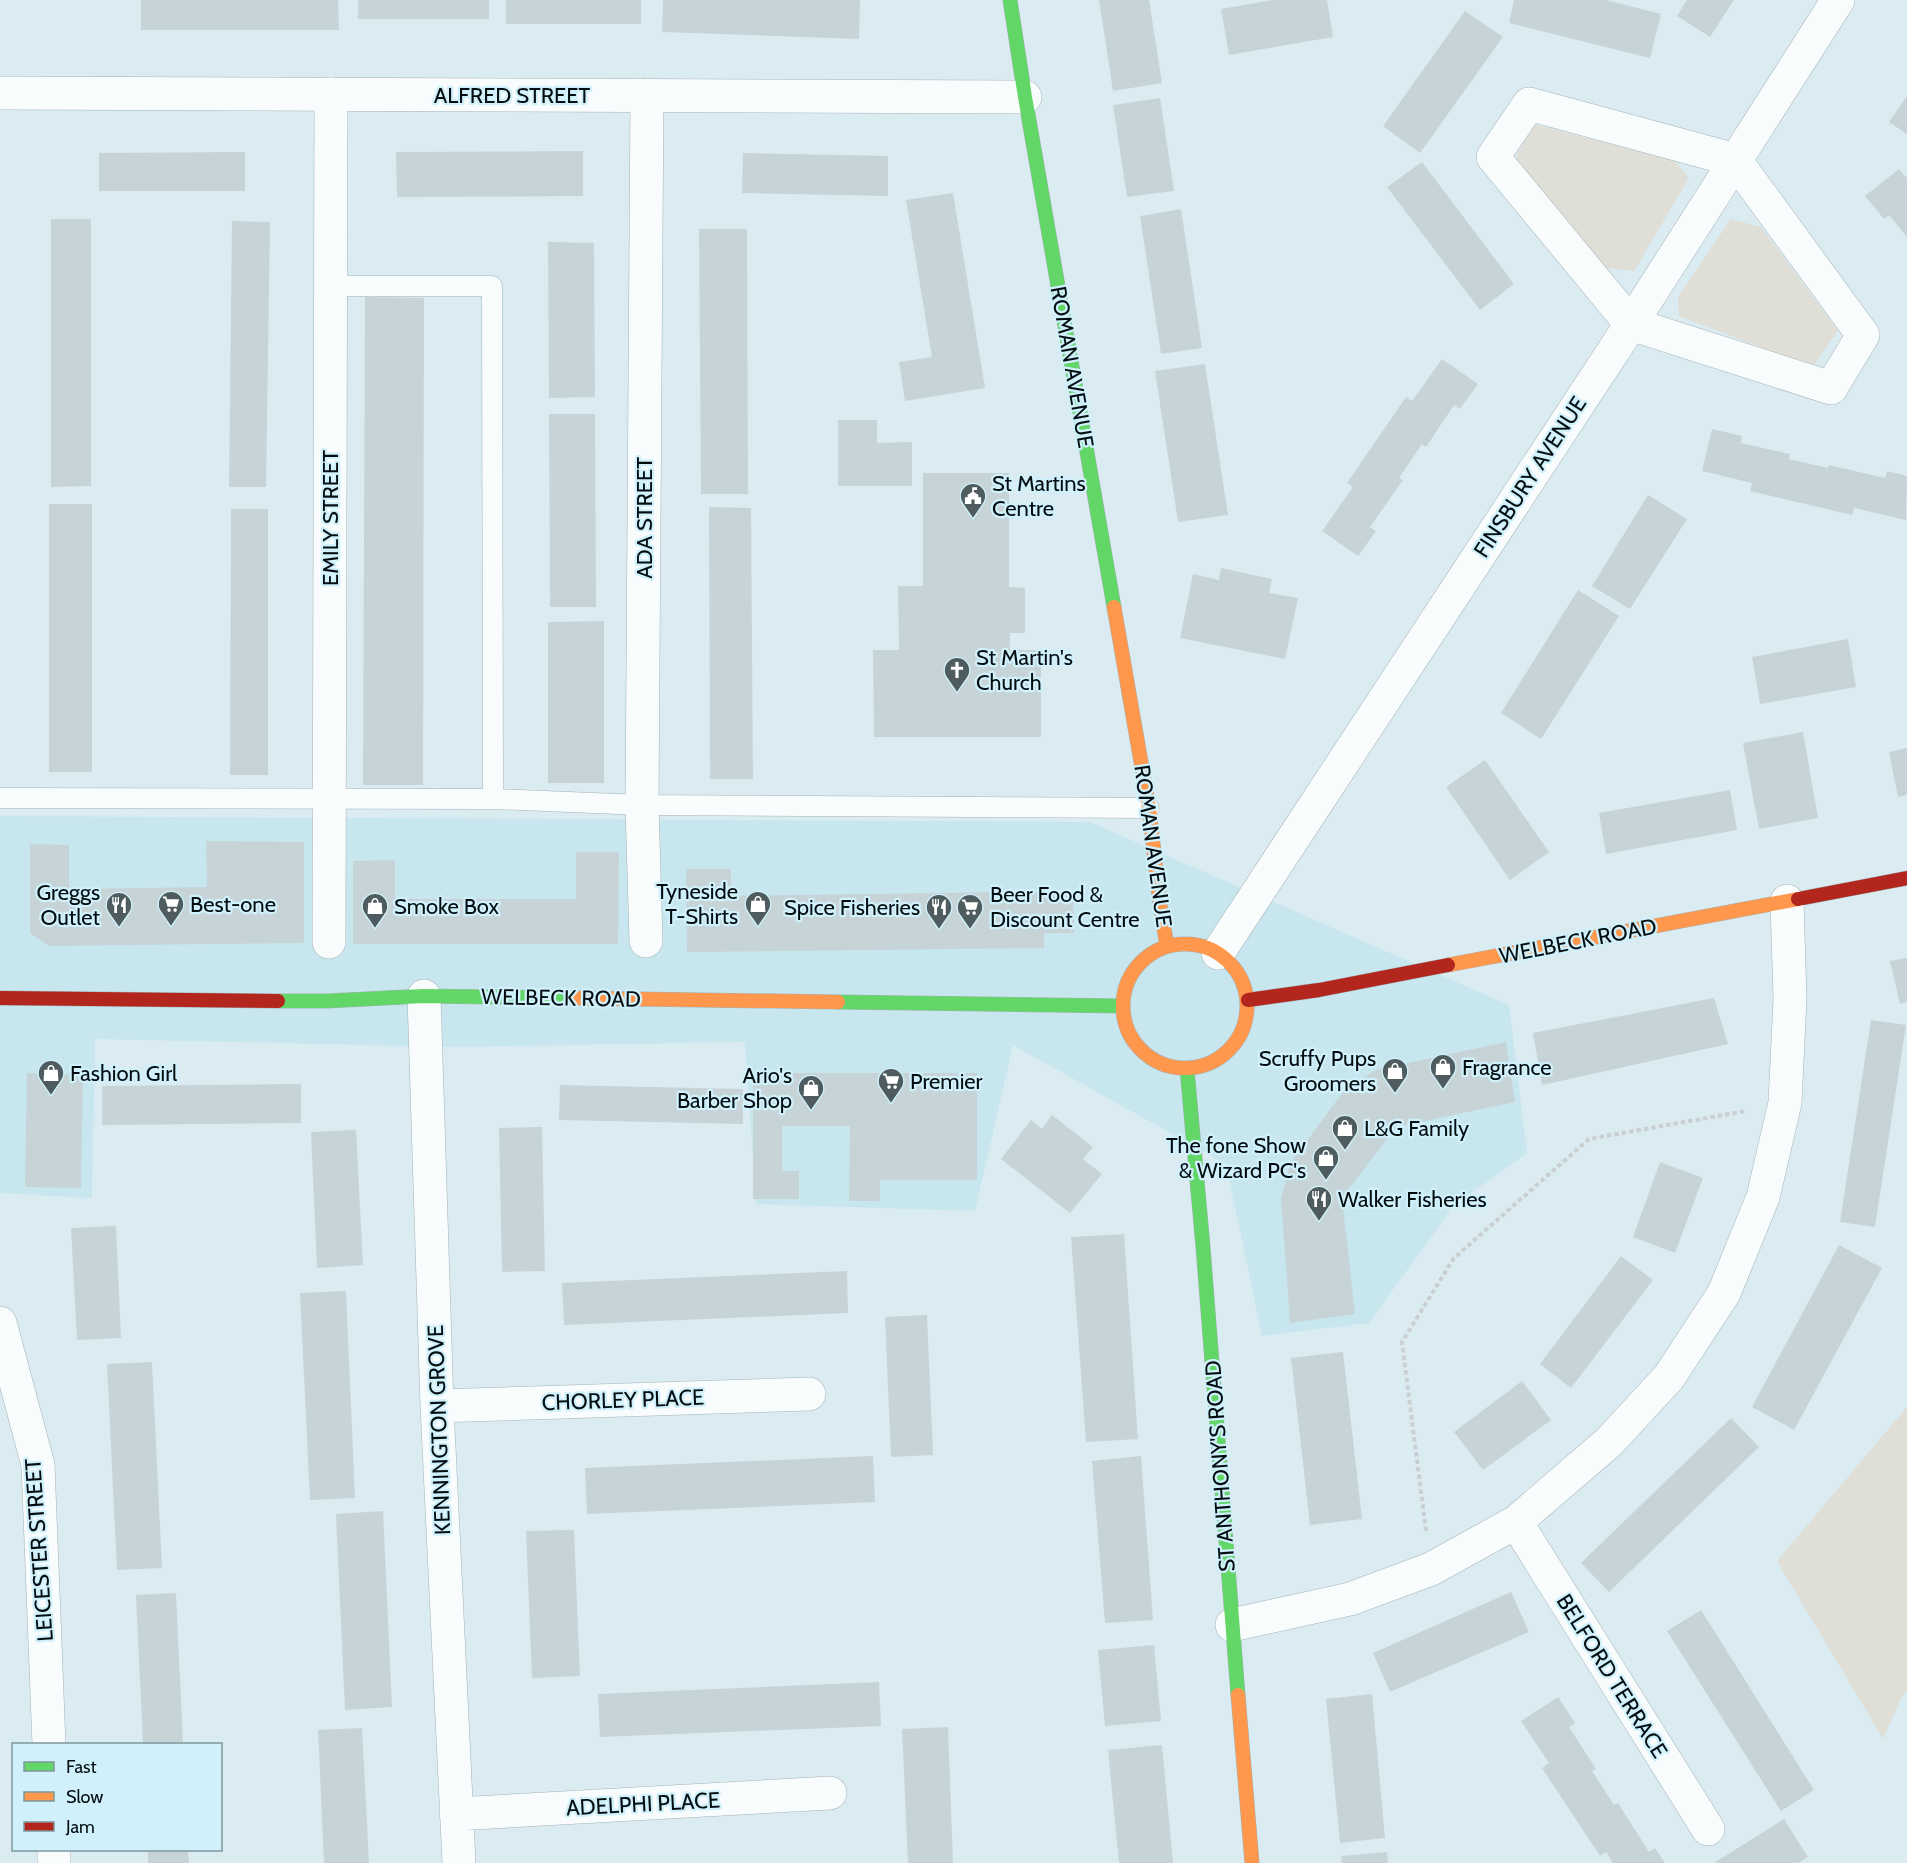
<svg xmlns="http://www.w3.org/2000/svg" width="1907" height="1863" font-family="Cabin,sans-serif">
	<rect width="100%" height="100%" fill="#daecf1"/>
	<path fill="#c7e6ee" d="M 0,816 L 1090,822 L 1509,1005 L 1527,1153 L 1454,1205 L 1369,1323 L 1262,1336 L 1226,1164 L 1013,1045 L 975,1211 L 756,1204 L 745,1042 L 456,1047 L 95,1039 L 92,1198 L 0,1193 Z"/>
	<path fill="#dfded7" d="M 1533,124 L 1675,161 L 1689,178 L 1634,271 L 1606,268 L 1513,163 Z
		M 1731,219 L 1761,227 L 1838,331 L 1813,367 L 1679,316 L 1678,297 Z
		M 1907,1407 L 1907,1693 L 1904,1692 L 1883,1739 L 1777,1561 Z"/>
	<path fill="#c6d4d8" d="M 141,0 L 338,0 L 339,30 L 141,30 Z
		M 358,0 L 489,0 L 489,19 L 358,19 Z
		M 506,0 L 641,0 L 641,24 L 506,24 Z
		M 663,0 L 860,0 L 859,39 L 662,32 Z
		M 1099,0 L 1149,0 L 1162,83 L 1113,91 Z
		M 1273,0 L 1327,0 L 1333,37 L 1229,55 L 1221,9 Z
		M 1514,0 L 1606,0 L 1661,14 L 1650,58 L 1509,23 Z
		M 1687,0 L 1734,0 L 1710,37 L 1677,16 Z
		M 1465,11 L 1503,37 L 1420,153 L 1383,126 Z
		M 1907,96 L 1907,134 L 1889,122 Z
		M 1160,98 L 1174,191 L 1127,197 L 1113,105 Z
		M 583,151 L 583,196 L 397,197 L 396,152 Z
		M 245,152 L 245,191 L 99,191 L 99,153 Z
		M 743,153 L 888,156 L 888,196 L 742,193 Z
		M 1422,162 L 1514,284 L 1480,310 L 1387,187 Z
		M 1899,169 L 1907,178 L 1907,237 L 1889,215 L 1884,219 L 1865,196 Z
		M 953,193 L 985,388 L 905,401 L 899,362 L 932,357 L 906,200 Z
		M 1181,209 L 1202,348 L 1161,354 L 1140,216 Z
		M 51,219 L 91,219 L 91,486 L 51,487 Z
		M 232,221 L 270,222 L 266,487 L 229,487 Z
		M 699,229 L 747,229 L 748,494 L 701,494 Z
		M 548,242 L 594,243 L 595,397 L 549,398 Z
		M 365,297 L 424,298 L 423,785 L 363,785 Z
		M 1442,359 L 1478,384 L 1460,409 L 1454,405 L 1426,447 L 1422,444 L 1399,478 L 1403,480 L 1370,527 L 1376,531 L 1358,556 L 1322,531 L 1353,487 L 1347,483 L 1406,397 L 1412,401 Z
		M 1205,364 L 1228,515 L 1178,522 L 1155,371 Z
		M 549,414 L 595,414 L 596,607 L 550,607 Z
		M 838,420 L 877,420 L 877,443 L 912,442 L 912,486 L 838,486 Z
		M 1712,429 L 1742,436 L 1741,443 L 1790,454 L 1789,459 L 1828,468 L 1829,465 L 1885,478 L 1887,471 L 1907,476 L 1906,520 L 1854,508 L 1852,515 L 1750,491 L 1752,483 L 1702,471 Z
		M 923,473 L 1009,473 L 1009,587 L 1025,588 L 1025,633 L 1010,633 L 1010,650 L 1041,650 L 1041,737 L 874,737 L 873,650 L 899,650 L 898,586 L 923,586 Z
		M 1648,495 L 1687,519 L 1630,609 L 1592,586 Z
		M 49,504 L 92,504 L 92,772 L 49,772 Z
		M 709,507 L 751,508 L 753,779 L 710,779 Z
		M 231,509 L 268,509 L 268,775 L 230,775 Z
		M 1221,568 L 1272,579 L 1269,593 L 1298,598 L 1285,659 L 1180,638 L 1193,574 L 1219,580 Z
		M 1578,590 L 1619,616 L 1541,739 L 1501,713 Z
		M 604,621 L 604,783 L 548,783 L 548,622 Z
		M 1848,639 L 1856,687 L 1760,704 L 1752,657 Z
		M 1803,732 L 1818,818 L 1759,829 L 1743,743 Z
		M 1907,748 L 1907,795 L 1898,797 L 1889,752 Z
		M 1485,760 L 1549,852 L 1510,880 L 1446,787 Z
		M 1730,790 L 1737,830 L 1606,854 L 1599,813 Z
		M 206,841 L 304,842 L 304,943 L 49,946 L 30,933 L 30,844 L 69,845 L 69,889 L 207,887 Z
		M 576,852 L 619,852 L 618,944 L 353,944 L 353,861 L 395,860 L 395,899 L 576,899 Z
		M 686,869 L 731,869 L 731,896 L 1006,892 L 1073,894 L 1074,933 L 1044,933 L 1044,948 L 687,952 Z
		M 1907,958 L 1907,1002 L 1900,1004 L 1890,961 Z
		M 1714,998 L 1728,1044 L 1542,1085 L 1533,1033 Z
		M 1871,1020 L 1906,1025 L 1875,1227 L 1840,1222 Z
		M 1506,1042 L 1515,1102 L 1396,1127 L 1342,1198 L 1355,1314 L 1290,1323 L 1281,1198 L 1291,1162 L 1346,1088 L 1376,1070 Z
		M 27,1073 L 83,1075 L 81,1188 L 25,1187 Z
		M 753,1073 L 977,1073 L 977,1180 L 880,1180 L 880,1201 L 849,1201 L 850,1126 L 782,1126 L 782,1171 L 799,1171 L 799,1199 L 753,1199 Z
		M 301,1084 L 301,1123 L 102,1125 L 102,1086 Z
		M 560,1085 L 743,1089 L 743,1124 L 559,1120 Z
		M 1052,1115 L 1093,1147 L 1083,1159 L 1102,1174 L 1070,1213 L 1001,1159 L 1031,1120 L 1042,1129 Z
		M 542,1127 L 545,1271 L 502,1272 L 499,1128 Z
		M 356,1130 L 363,1265 L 317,1268 L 311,1132 Z
		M 1660,1162 L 1703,1178 L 1675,1253 L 1633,1237 Z
		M 116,1226 L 121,1338 L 77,1340 L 71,1228 Z
		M 1124,1234 L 1138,1439 L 1086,1442 L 1071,1237 Z
		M 1839,1245 L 1882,1268 L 1794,1430 L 1752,1407 Z
		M 1621,1256 L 1653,1280 L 1571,1388 L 1540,1364 Z
		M 847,1271 L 848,1313 L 564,1325 L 562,1283 Z
		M 346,1291 L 355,1498 L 310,1500 L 300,1293 Z
		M 927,1315 L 933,1455 L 891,1457 L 885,1317 Z
		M 1343,1352 L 1362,1519 L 1310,1525 L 1291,1358 Z
		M 152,1362 L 162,1568 L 117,1570 L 107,1364 Z
		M 1522,1381 L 1551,1420 L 1483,1470 L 1454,1432 Z
		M 1731,1418 L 1759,1447 L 1609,1592 L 1581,1563 Z
		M 873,1456 L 875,1502 L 587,1514 L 585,1468 Z
		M 1141,1456 L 1153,1620 L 1105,1623 L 1092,1461 Z
		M 383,1511 L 392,1707 L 345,1710 L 336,1514 Z
		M 574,1530 L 580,1676 L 532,1678 L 526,1531 Z
		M 1511,1592 L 1529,1632 L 1390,1692 L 1373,1653 Z
		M 176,1593 L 183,1744 L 143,1744 L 136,1595 Z
		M 1701,1610 L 1814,1790 L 1781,1811 L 1667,1631 Z
		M 1154,1645 L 1161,1721 L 1105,1726 L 1098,1650 Z
		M 879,1682 L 881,1726 L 600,1737 L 598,1694 Z
		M 1372,1694 L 1385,1838 L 1340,1843 L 1326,1699 Z
		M 1558,1697 L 1575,1723 L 1569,1727 L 1596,1769 L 1592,1771 L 1614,1805 L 1618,1803 L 1649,1852 L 1655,1848 L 1665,1863 L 1613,1863 L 1606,1852 L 1600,1856 L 1542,1768 L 1549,1763 L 1521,1721 Z
		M 948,1727 L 953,1863 L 908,1863 L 902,1729 Z
		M 362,1728 L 369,1863 L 324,1863 L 318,1730 Z
		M 1162,1745 L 1173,1863 L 1119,1863 L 1108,1750 Z
		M 1784,1819 L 1808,1857 L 1798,1863 L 1714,1863 Z
		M 148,1850 L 188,1850 L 189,1863 L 148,1863 Z
		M 1387,1852 L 1388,1863 L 1342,1863 L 1341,1856 Z"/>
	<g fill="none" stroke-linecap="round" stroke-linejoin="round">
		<g stroke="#a5b2b6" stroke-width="21">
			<path id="lane" d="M 331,286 L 492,286 L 493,799
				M 0,798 L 493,799 L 642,805 L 1149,808"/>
		</g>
		<g stroke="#a5b2b6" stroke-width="34">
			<path id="street" d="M 0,93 L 1025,97
				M 1529,104 L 1735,160 L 1863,335 L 1831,388 L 1631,324 L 1493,157 Z
				M 646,941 L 642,805 L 647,95
				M 329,942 L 331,94
				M 1218,953 L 1631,324 L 1838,0
				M 424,996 L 437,1406 L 459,1863
				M 0,1323 L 38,1465 L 49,1744
				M 437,1406 L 809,1394
				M 1516,1522 L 1708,1829
				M 1232,1625 L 1350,1599 L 1431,1569 L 1516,1522 L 1609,1442 L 1669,1377 L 1724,1293 L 1763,1197 L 1785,1103 L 1790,999 L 1787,901
				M 456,1814 L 830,1793
				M 54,1850 L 54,1863"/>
		</g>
		<g stroke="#a5b2b6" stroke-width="15">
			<path id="fast" d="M 1010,0 L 1025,97 L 1114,607
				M 278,1001 L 327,1001 L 424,996 L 573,998
				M 838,1002 L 1123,1006
				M 1187,1069 L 1203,1247 L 1238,1695"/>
		</g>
		<g stroke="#a5b2b6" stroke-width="15">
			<path id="slow" d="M 1114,607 L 1149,808 L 1160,905 L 1167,946
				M1123 1006a62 62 0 1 1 124 0a62 62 0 1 1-124 0Z
				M 1448,965 L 1798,899
				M 573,998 L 838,1002
				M 1238,1695 L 1252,1863"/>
		</g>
		<g stroke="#a5b2b6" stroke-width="15">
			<path id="jam" d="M 1798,899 L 1907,878
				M 0,998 L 278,1001
				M 1248,1000 L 1319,990 L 1448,965"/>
		</g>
		<path stroke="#cacfd1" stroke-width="4" stroke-dasharray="4.5 3" stroke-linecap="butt" d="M 1426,1531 L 1402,1342 L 1454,1258 L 1589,1139 L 1746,1111"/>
		<use href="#lane" stroke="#f9fcfd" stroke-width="20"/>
		<use href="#street" stroke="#f9fcfd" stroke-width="33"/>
		<use href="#fast" stroke="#63d668" stroke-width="14"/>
		<use href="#slow" stroke="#ff974d" stroke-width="14"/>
		<use href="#jam" stroke="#b3261e" stroke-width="14"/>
	</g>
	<defs>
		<g id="civic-pin" transform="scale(1.35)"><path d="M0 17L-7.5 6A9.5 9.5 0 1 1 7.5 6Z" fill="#4f5c5f" stroke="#d0f1fb"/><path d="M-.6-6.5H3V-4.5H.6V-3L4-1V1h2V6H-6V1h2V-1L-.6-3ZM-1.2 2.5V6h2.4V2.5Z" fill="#fff"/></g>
		<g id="church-pin" transform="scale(1.35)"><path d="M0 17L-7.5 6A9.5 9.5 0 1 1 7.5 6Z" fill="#4f5c5f" stroke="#d0f1fb"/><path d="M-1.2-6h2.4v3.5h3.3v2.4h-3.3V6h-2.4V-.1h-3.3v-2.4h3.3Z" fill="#fff"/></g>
		<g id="supermarket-pin" transform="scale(1.35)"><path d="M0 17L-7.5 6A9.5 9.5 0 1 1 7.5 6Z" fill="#4f5c5f" stroke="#d0f1fb"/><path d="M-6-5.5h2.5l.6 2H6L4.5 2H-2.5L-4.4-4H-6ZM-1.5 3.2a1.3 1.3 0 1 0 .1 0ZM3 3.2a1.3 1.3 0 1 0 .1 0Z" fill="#fff"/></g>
		<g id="shop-pin" transform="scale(1.35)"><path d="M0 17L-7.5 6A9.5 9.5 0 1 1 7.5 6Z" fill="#4f5c5f" stroke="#d0f1fb"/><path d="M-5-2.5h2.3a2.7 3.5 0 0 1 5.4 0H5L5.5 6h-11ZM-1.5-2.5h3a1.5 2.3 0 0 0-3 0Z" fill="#fff"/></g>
		<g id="restaurant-pin" transform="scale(1.35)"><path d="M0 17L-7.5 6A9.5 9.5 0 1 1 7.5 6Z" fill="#4f5c5f" stroke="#d0f1fb"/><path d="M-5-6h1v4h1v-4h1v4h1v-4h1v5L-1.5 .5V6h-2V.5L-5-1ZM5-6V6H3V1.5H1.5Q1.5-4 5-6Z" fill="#fff"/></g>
	</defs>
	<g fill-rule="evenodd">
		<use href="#civic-pin" x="973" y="496"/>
		<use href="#church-pin" x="957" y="670"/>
		<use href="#supermarket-pin" x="171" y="904"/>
		<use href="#shop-pin" x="758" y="904"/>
		<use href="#restaurant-pin" x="119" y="905"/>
		<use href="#shop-pin" x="375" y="906"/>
		<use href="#restaurant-pin" x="939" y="907"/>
		<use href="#supermarket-pin" x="970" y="907"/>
		<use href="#shop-pin" x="1443" y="1067"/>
		<use href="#shop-pin" x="1395" y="1071"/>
		<use href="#shop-pin" x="51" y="1073"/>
		<use href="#supermarket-pin" x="891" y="1081"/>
		<use href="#shop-pin" x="811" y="1088"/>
		<use href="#shop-pin" x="1345" y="1128"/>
		<use href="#shop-pin" x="1326" y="1158"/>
		<use href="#restaurant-pin" x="1319" y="1199"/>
	</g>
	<g text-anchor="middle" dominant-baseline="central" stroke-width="4.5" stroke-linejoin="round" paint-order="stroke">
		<g font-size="22" fill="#040e11" stroke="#d0f1fb">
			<text x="512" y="95">ALFRED STREET</text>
			<text transform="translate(1072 367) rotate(80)">ROMAN AVENUE</text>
			<text transform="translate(1530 477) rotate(-57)">FINSBURY AVENUE</text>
			<text transform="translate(330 518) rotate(-90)">EMILY STREET</text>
			<text transform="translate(644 518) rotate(-90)">ADA STREET</text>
			<text transform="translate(1153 846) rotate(82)">ROMAN AVENUE</text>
			<text transform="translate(1578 941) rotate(-11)">WELBECK ROAD</text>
			<text transform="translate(561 998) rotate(1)">WELBECK ROAD</text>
			<text transform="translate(623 1400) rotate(-2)">CHORLEY PLACE</text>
			<text transform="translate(439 1430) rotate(-92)">KENNINGTON GROVE</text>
			<text transform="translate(1220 1466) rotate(-94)">ST ANTHONY'S ROAD</text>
			<text transform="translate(39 1550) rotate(-94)">LEICESTER STREET</text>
			<text transform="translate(1612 1676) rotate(58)">BELFORD TERRACE</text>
			<text transform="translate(643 1804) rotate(-3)">ADELPHI PLACE</text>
		</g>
		<g font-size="22" fill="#040e11" stroke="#d0f1fb" text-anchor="start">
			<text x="992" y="483">St Martins<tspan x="992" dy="25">Centre</tspan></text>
			<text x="976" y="657">St Martin's<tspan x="976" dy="25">Church</tspan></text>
			<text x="738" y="891" text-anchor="end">Tyneside<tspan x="738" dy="25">T-Shirts</tspan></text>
			<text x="100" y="892" text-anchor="end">Greggs<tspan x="100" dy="25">Outlet</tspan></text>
			<text x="990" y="894">Beer Food &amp;<tspan x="990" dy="25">Discount Centre</tspan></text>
			<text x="190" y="904">Best-one</text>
			<text x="394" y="906">Smoke Box</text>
			<text x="920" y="907" text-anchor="end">Spice Fisheries</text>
			<text x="1376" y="1058" text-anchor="end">Scruffy Pups<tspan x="1376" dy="25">Groomers</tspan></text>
			<text x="1462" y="1067">Fragrance</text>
			<text x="70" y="1073">Fashion Girl</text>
			<text x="792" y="1075" text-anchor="end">Ario's<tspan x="792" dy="25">Barber Shop</tspan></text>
			<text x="910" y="1081">Premier</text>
			<text x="1364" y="1128">L&amp;G Family</text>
			<text x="1306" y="1145" text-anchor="end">The fone Show<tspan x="1306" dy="25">&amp; Wizard PC's</tspan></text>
			<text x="1338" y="1199">Walker Fisheries</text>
		</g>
	</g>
	<rect x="12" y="1743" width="210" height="108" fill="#d0f1fb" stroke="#7e969d" stroke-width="1.5"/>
	<rect x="24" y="1762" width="30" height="9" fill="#63d668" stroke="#7e969d" stroke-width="1.5"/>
	<text x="66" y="1773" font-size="18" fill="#040e11">Fast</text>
	<rect x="24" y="1792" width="30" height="9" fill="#ff974d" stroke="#7e969d" stroke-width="1.5"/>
	<text x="66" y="1803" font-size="18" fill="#040e11">Slow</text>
	<rect x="24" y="1822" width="30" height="9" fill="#b3261e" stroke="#7e969d" stroke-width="1.5"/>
	<text x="66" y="1833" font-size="18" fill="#040e11">Jam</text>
</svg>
